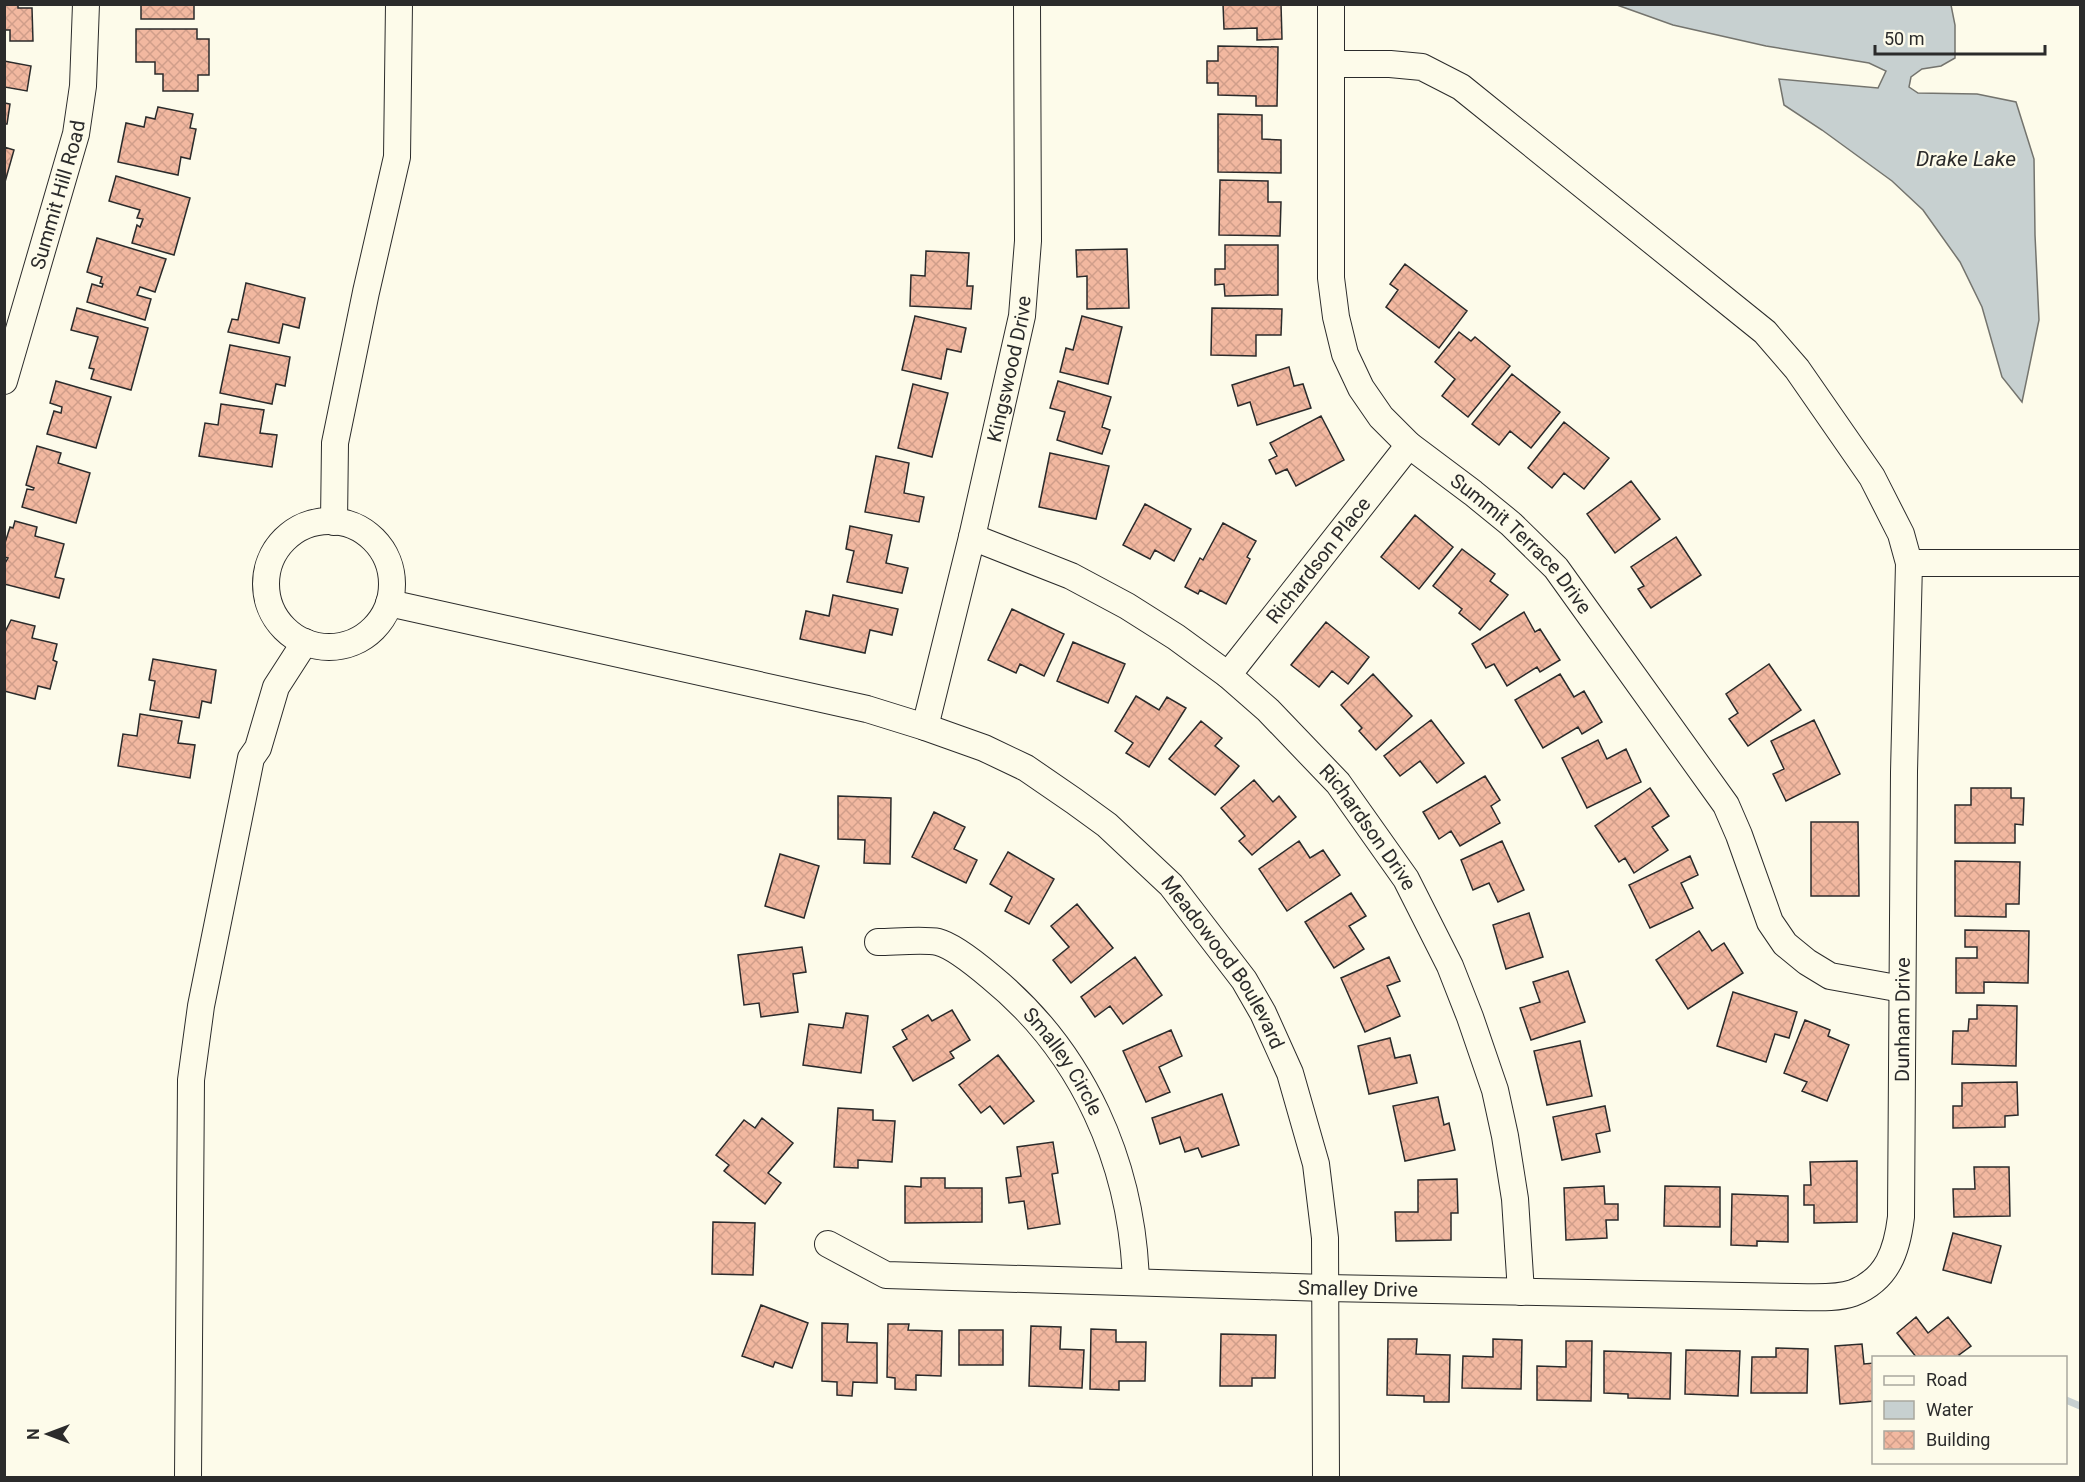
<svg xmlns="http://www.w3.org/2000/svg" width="2085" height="1482" font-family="Roboto,sans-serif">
	<defs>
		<pattern id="building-cross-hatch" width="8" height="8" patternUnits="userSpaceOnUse" patternTransform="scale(1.5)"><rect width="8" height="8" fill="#f2b8a0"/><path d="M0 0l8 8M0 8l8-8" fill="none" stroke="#d09e8a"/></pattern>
	</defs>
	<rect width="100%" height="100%" fill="#fdfbea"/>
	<path fill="#c7d0d0" stroke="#74746e" stroke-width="1.5" d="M 1617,5 L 1951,5 L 1955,25 L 1955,58 L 1941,66 L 1922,69 L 1911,77 L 1909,87 L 1918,93 L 1977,94 L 2016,102 L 2034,159 L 2035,235 L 2039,320 L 2022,402 L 2002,377 L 1982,307 L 1960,262 L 1923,210 L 1892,181 L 1822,130 L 1784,105 L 1779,79 L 1878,88 L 1886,71 L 1869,63 L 1766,46 L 1673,25 Z"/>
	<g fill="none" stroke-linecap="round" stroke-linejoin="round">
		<path stroke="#c7d0d0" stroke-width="7" d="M 2066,1400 L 2080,1406"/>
	</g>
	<path fill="url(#building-cross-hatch)" stroke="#2b2b2b" stroke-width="1.5" d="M 4,4 L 18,4 L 18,8 L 32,8 L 33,41 L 10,41 L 10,30 L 4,30 Z
		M 141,4 L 194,4 L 194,19 L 141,19 Z
		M 1223,4 L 1281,4 L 1282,39 L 1257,40 L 1257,28 L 1224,29 Z
		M 136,29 L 197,29 L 197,39 L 209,39 L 209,75 L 198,75 L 198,91 L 163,91 L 163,74 L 155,74 L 155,62 L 136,62 Z
		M 1218,46 L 1278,47 L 1277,106 L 1256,106 L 1256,96 L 1218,95 L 1218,83 L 1207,83 L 1207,61 L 1218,61 Z
		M 4,61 L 31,66 L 27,91 L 5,87 L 4,89 Z
		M 4,97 L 5,103 L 10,104 L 7,124 L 4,124 Z
		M 158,107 L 193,114 L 190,128 L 196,129 L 190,159 L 181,157 L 178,175 L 118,162 L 126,123 L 144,127 L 146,117 L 155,119 Z
		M 1218,114 L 1262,115 L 1262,139 L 1281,140 L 1281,173 L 1218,172 Z
		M 4,147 L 14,150 L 5,182 L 4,182 Z
		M 116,176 L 190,198 L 174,255 L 132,243 L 137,225 L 140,227 L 143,219 L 137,218 L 140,210 L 109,201 Z
		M 1220,180 L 1268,181 L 1268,202 L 1281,202 L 1280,236 L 1219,235 Z
		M 97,238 L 166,259 L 155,292 L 140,287 L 137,295 L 151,299 L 145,320 L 87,302 L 92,284 L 102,287 L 103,284 L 100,283 L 102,277 L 87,272 Z
		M 1225,245 L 1278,245 L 1278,295 L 1225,296 L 1224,284 L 1215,285 L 1215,269 L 1225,269 Z
		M 1127,249 L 1129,308 L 1087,309 L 1087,276 L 1077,277 L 1076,250 Z
		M 926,251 L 969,253 L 967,286 L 973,286 L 971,309 L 910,306 L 911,275 L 925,276 Z
		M 1405,264 L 1467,311 L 1439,348 L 1386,307 L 1398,290 L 1390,284 Z
		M 246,283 L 305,298 L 299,328 L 283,324 L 279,343 L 228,332 L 232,319 L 238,320 Z
		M 77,308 L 148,328 L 131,390 L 91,379 L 94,369 L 89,368 L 98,337 L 71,330 Z
		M 1212,308 L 1282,309 L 1281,335 L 1256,335 L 1256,356 L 1211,355 Z
		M 915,316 L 966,328 L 961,352 L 947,349 L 941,379 L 902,370 Z
		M 1082,316 L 1122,327 L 1108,384 L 1060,372 L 1066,348 L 1073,350 Z
		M 1459,332 L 1471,341 L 1475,337 L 1510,366 L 1468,417 L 1442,396 L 1455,379 L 1435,362 Z
		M 230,345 L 290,357 L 285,386 L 276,384 L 272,404 L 220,393 Z
		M 1289,367 L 1294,386 L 1303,384 L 1311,408 L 1257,425 L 1250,402 L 1238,406 L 1232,385 Z
		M 1512,374 L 1560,412 L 1531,448 L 1510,431 L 1499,445 L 1472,424 Z
		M 56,381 L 111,397 L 96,448 L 47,434 L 54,411 L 61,413 L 62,407 L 50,403 Z
		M 1058,381 L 1111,397 L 1102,427 L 1110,430 L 1102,454 L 1057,440 L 1065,412 L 1050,408 Z
		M 913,384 L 948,393 L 932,457 L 898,448 Z
		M 221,404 L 264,410 L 260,433 L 277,435 L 272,467 L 199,456 L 205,423 L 218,425 Z
		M 1321,416 L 1344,460 L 1296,486 L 1287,469 L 1276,474 L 1269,460 L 1277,456 L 1270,443 Z
		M 1564,422 L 1609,458 L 1584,489 L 1564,473 L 1552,488 L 1528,468 Z
		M 37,446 L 61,453 L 58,463 L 90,473 L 76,523 L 22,507 L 27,489 L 33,490 L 34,488 L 26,485 Z
		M 1050,453 L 1109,466 L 1096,519 L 1039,507 Z
		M 876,456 L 909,463 L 904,493 L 924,497 L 919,522 L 865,512 Z
		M 1631,481 L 1660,519 L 1615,553 L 1587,514 Z
		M 1145,504 L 1191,529 L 1174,561 L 1155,550 L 1150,559 L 1123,545 Z
		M 1415,515 L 1453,547 L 1419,589 L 1381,557 Z
		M 15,521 L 37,527 L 35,536 L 64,544 L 55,577 L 64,579 L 59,598 L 4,584 L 4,565 L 8,558 L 4,557 L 4,546 L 10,527 L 13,528 Z
		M 1223,523 L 1256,541 L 1247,557 L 1250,559 L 1226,604 L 1200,590 L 1198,594 L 1185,587 L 1200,558 L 1203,560 Z
		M 850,526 L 892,535 L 886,563 L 908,568 L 902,593 L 847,582 L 854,551 L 846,549 Z
		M 1676,537 L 1701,575 L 1651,608 L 1638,589 L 1644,586 L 1631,567 Z
		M 1462,549 L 1495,574 L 1490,581 L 1508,595 L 1480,630 L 1459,613 L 1462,609 L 1433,586 Z
		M 833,595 L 898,609 L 892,635 L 870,630 L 865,653 L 800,639 L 806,611 L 829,616 Z
		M 1012,609 L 1064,634 L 1044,676 L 1020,664 L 1016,673 L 988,660 Z
		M 1524,612 L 1535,632 L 1540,629 L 1560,660 L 1540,672 L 1537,667 L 1507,686 L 1494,664 L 1486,668 L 1472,644 Z
		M 11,620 L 35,626 L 32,638 L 57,644 L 53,660 L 57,662 L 50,689 L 38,686 L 35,699 L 4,691 L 4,634 Z
		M 1326,622 L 1369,657 L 1348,684 L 1332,671 L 1319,687 L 1291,665 Z
		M 1073,642 L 1125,664 L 1108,703 L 1057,681 Z
		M 153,659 L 216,670 L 211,703 L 202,701 L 199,718 L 150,710 L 155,681 L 149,680 Z
		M 1769,664 L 1801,710 L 1748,746 L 1729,719 L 1738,713 L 1726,694 Z
		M 1373,674 L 1412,716 L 1376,750 L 1359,731 L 1362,728 L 1341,705 Z
		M 1560,674 L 1574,697 L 1584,691 L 1602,722 L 1582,734 L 1578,727 L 1543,748 L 1515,700 Z
		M 1136,696 L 1159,710 L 1167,697 L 1186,708 L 1149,767 L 1126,753 L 1133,743 L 1115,731 Z
		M 140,714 L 182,721 L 178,743 L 195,745 L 190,778 L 118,766 L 123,734 L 137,736 Z
		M 1431,720 L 1464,763 L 1437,783 L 1420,761 L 1400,776 L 1384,756 Z
		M 1814,720 L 1840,774 L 1786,801 L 1773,774 L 1784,769 L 1771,741 Z
		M 1201,721 L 1222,738 L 1215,746 L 1239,766 L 1215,795 L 1169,759 Z
		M 1598,740 L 1607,759 L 1626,749 L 1641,782 L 1587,808 L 1562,758 Z
		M 1485,776 L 1500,800 L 1491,806 L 1500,823 L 1460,846 L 1451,831 L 1439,839 L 1423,812 Z
		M 1254,780 L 1273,802 L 1279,796 L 1296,817 L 1252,855 L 1239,841 L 1245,836 L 1221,808 Z
		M 1650,788 L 1669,816 L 1652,827 L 1668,850 L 1634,873 L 1625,858 L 1619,862 L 1595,826 Z
		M 1971,788 L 2011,788 L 2011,798 L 2024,798 L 2023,825 L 2015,824 L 2015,843 L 1955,843 L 1955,805 L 1971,805 Z
		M 838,796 L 891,798 L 890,864 L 864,863 L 865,840 L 838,839 Z
		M 934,812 L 965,827 L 954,849 L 977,860 L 966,883 L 912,857 Z
		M 1811,822 L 1858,822 L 1859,896 L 1811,896 Z
		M 1299,841 L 1310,858 L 1323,850 L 1340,875 L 1287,911 L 1259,869 Z
		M 1502,841 L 1524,890 L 1498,902 L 1489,883 L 1473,890 L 1461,860 Z
		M 1008,852 L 1054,879 L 1029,924 L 1005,911 L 1012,897 L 990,884 Z
		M 780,854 L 819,866 L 804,918 L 765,906 Z
		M 1690,856 L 1698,875 L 1681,883 L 1693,908 L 1650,928 L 1629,885 Z
		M 1955,861 L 2020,862 L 2019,904 L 2006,904 L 2006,917 L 1955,916 Z
		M 1351,893 L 1366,916 L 1349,926 L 1364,949 L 1334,968 L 1305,922 Z
		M 1077,904 L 1113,948 L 1071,983 L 1053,960 L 1069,947 L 1051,926 Z
		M 1529,913 L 1543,957 L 1506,969 L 1493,925 Z
		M 1965,930 L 2029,931 L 2028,983 L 1984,982 L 1984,993 L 1956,993 L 1956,958 L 1977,958 L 1977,947 L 1965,947 Z
		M 1699,931 L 1712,951 L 1724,943 L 1743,973 L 1688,1009 L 1656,960 Z
		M 802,947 L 806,972 L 793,974 L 798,1012 L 761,1017 L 759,1003 L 744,1005 L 738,955 Z
		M 1135,957 L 1162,995 L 1123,1024 L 1110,1006 L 1095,1017 L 1081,997 Z
		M 1389,957 L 1400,981 L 1387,986 L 1400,1016 L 1365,1032 L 1341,978 Z
		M 1568,971 L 1585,1022 L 1531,1040 L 1520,1008 L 1540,1002 L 1533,982 Z
		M 1733,992 L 1797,1012 L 1789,1038 L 1775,1034 L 1766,1062 L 1717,1046 Z
		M 1977,1005 L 2017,1006 L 2016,1066 L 1952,1064 L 1953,1031 L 1968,1031 L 1969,1019 L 1977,1019 Z
		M 952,1010 L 970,1040 L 950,1052 L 954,1058 L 913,1081 L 893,1047 L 907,1039 L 902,1030 L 928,1015 L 932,1021 Z
		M 846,1013 L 868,1016 L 861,1073 L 803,1065 L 809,1024 L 843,1028 Z
		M 1805,1020 L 1830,1030 L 1828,1036 L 1849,1045 L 1827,1101 L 1802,1091 L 1807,1082 L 1784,1073 Z
		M 1171,1030 L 1182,1056 L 1159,1067 L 1170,1092 L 1146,1102 L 1123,1051 Z
		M 1390,1038 L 1395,1058 L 1410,1055 L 1417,1083 L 1369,1094 L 1358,1046 Z
		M 1580,1041 L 1592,1096 L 1547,1105 L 1534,1051 Z
		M 998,1055 L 1034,1101 L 1004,1124 L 990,1106 L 981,1113 L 959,1085 Z
		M 2017,1082 L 2018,1115 L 2005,1116 L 2005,1127 L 1953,1128 L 1953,1106 L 1962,1106 L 1962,1083 Z
		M 1222,1094 L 1239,1145 L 1202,1157 L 1198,1148 L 1185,1152 L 1180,1137 L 1160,1144 L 1152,1118 Z
		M 1438,1097 L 1444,1125 L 1449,1123 L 1455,1150 L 1405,1161 L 1393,1106 Z
		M 1605,1106 L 1610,1131 L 1596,1134 L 1600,1152 L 1562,1160 L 1553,1117 Z
		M 838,1108 L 873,1110 L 873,1120 L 895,1121 L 892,1162 L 858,1160 L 858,1168 L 834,1167 Z
		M 762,1118 L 793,1143 L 768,1173 L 781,1183 L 765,1204 L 724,1171 L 729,1165 L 716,1155 L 744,1120 L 755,1128 Z
		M 1053,1142 L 1058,1173 L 1052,1174 L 1060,1224 L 1028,1229 L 1024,1201 L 1009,1203 L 1006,1178 L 1021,1176 L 1017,1147 Z
		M 1857,1161 L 1857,1222 L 1814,1223 L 1814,1205 L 1804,1205 L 1804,1185 L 1811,1185 L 1810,1162 Z
		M 1974,1167 L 2009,1167 L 2010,1216 L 1954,1217 L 1953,1189 L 1975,1189 Z
		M 921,1178 L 945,1178 L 945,1188 L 982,1188 L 982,1222 L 905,1223 L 905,1186 L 921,1187 Z
		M 1457,1179 L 1458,1213 L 1451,1213 L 1451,1240 L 1396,1241 L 1395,1212 L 1418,1212 L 1418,1180 Z
		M 1604,1186 L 1605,1204 L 1618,1204 L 1618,1220 L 1606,1220 L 1607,1238 L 1566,1240 L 1564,1188 Z
		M 1665,1186 L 1720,1187 L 1720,1227 L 1664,1226 Z
		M 1732,1194 L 1788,1196 L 1788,1242 L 1757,1241 L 1757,1246 L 1731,1245 Z
		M 713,1222 L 755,1223 L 753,1275 L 712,1274 Z
		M 1953,1233 L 2001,1246 L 1991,1283 L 1943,1270 Z
		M 761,1305 L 808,1323 L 792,1368 L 775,1362 L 773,1367 L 742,1356 Z
		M 1916,1317 L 1928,1333 L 1948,1317 L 1971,1346 L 1959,1355 L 1961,1358 L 1917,1358 L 1897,1333 Z
		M 822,1323 L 848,1324 L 847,1342 L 877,1343 L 877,1383 L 853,1382 L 852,1396 L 837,1395 L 837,1382 L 822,1381 Z
		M 888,1324 L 909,1324 L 908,1330 L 942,1331 L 941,1376 L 916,1375 L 916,1390 L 895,1389 L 895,1378 L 887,1377 Z
		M 1031,1326 L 1061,1327 L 1060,1349 L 1084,1350 L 1082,1388 L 1029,1386 Z
		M 1091,1329 L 1116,1330 L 1116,1342 L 1146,1342 L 1145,1381 L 1119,1381 L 1119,1390 L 1090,1389 Z
		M 959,1330 L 1003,1330 L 1003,1365 L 959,1365 Z
		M 1221,1334 L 1276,1335 L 1275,1378 L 1252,1378 L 1252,1386 L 1220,1386 Z
		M 1388,1339 L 1417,1339 L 1416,1354 L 1450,1355 L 1449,1402 L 1424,1402 L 1424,1396 L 1387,1395 Z
		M 1493,1339 L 1522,1340 L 1521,1389 L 1462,1388 L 1463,1356 L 1493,1357 Z
		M 1566,1341 L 1592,1341 L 1591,1401 L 1537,1400 L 1537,1366 L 1566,1367 Z
		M 1862,1344 L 1864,1364 L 1874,1363 L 1874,1401 L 1840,1404 L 1835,1346 Z
		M 1776,1348 L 1808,1349 L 1807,1393 L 1751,1393 L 1752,1357 L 1776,1357 Z
		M 1686,1350 L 1740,1351 L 1738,1396 L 1685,1394 Z
		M 1604,1351 L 1671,1353 L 1670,1399 L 1628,1398 L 1628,1394 L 1604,1393 Z"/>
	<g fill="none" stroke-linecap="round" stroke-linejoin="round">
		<g stroke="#2b2b2b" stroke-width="28">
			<g id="minor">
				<path id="s1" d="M 1331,4 L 1331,278 L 1336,317 L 1345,354 L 1361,388 L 1381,417 L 1409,445 L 1473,493 L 1511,524 L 1556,568 L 1726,805 L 1739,835 L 1770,922 L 1785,944 L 1807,962 L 1830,976 L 1902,989"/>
				<path id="s2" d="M 4,381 L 76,134 L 83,86 L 86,4"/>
				<circle cx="329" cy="584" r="63"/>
				<path d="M 334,522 L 335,443 L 366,292 L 397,157 L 399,4"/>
				<path id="s3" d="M 972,537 L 1071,576 L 1127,606 L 1176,637 L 1228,675 L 1268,710 L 1338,783 L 1406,879 L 1450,966 L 1470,1017 L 1495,1090 L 1505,1136 L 1515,1199 L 1521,1292"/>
				<path d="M 1909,563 L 2080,563"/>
				<path id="s4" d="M 389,603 L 867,709 L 925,727 L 984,748 L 1026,768 L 1074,801 L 1107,825 L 1171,885 L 1244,980 L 1263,1013 L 1290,1073 L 1316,1164 L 1325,1238 L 1326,1478"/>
				<path id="s5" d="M 1228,675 L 1409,445"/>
				<path id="s6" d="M 925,727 L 972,537 L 1022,316 L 1028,241 L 1027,4"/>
				<path id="s7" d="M 878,942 C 893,942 925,939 938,942 C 954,946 978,966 991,977 C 1083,1052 1132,1163 1136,1281"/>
				<path id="s8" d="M 828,1244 L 886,1275 L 1326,1288 L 1796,1297 C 1814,1297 1836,1299 1853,1293 C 1888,1279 1897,1250 1901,1217 L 1904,772 L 1909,563 L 1901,534 L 1872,477 L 1797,369 L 1765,332 L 1461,87 L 1422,67 L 1390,64 L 1331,64"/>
				<path d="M 188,1478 L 191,1080 L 201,1006 L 251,758 L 258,748 L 276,687 L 305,642"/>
			</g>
		</g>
		<use href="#minor" stroke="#fdfbea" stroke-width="26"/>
	</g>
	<g text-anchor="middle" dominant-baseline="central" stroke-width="4.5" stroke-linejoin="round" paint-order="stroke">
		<g font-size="20" fill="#2b2b2b" stroke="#fdfbea">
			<text stroke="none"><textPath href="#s2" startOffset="194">Summit Hill Road</textPath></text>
			<text stroke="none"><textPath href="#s6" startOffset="368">Kingswood Drive</textPath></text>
			<text stroke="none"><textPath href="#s1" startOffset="614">Summit Terrace Drive</textPath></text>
			<text stroke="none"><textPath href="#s5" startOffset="146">Richardson Place</textPath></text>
			<text stroke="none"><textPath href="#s3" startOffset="500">Richardson Drive</textPath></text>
			<text stroke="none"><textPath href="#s4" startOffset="940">Meadowood Boulevard</textPath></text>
			<text stroke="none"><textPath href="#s8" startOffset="1326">Dunham Drive</textPath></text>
			<text stroke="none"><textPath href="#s7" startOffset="236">Smalley Circle</textPath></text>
			<text stroke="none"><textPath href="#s8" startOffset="538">Smalley Drive</textPath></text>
		</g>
		<g font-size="21" font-style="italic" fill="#2b2b2b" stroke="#fdfbea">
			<text x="1966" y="159">Drake Lake</text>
		</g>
	</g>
	<rect width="2085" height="1482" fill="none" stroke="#2b2b2b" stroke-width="12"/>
	<rect x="1872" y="1356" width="195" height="108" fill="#fdfbea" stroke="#a9a89e" stroke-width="1.5"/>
	<rect x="1884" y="1376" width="30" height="9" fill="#fdfbea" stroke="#a9a89e" stroke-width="1.5"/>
	<text x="1926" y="1386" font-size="18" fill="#2b2b2b">Road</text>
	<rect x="1884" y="1401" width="30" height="18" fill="#c7d0d0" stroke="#a9a89e" stroke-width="1.5"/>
	<text x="1926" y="1416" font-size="18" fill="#2b2b2b">Water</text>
	<rect x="1884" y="1431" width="30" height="18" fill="url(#building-cross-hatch)" stroke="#a9a89e" stroke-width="1.5"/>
	<text x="1926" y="1446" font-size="18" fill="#2b2b2b">Building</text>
	<g transform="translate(48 1434) rotate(270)" stroke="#fdfbea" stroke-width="4.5" paint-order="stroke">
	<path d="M0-4.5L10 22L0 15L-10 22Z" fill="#2b2b2b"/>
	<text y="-9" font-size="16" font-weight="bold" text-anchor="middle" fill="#2b2b2b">N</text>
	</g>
	<path d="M1875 45v9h170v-9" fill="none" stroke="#2b2b2b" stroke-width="3"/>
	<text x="1884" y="45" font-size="18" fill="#2b2b2b" stroke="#fdfbea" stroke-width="4.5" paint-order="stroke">50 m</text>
</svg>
